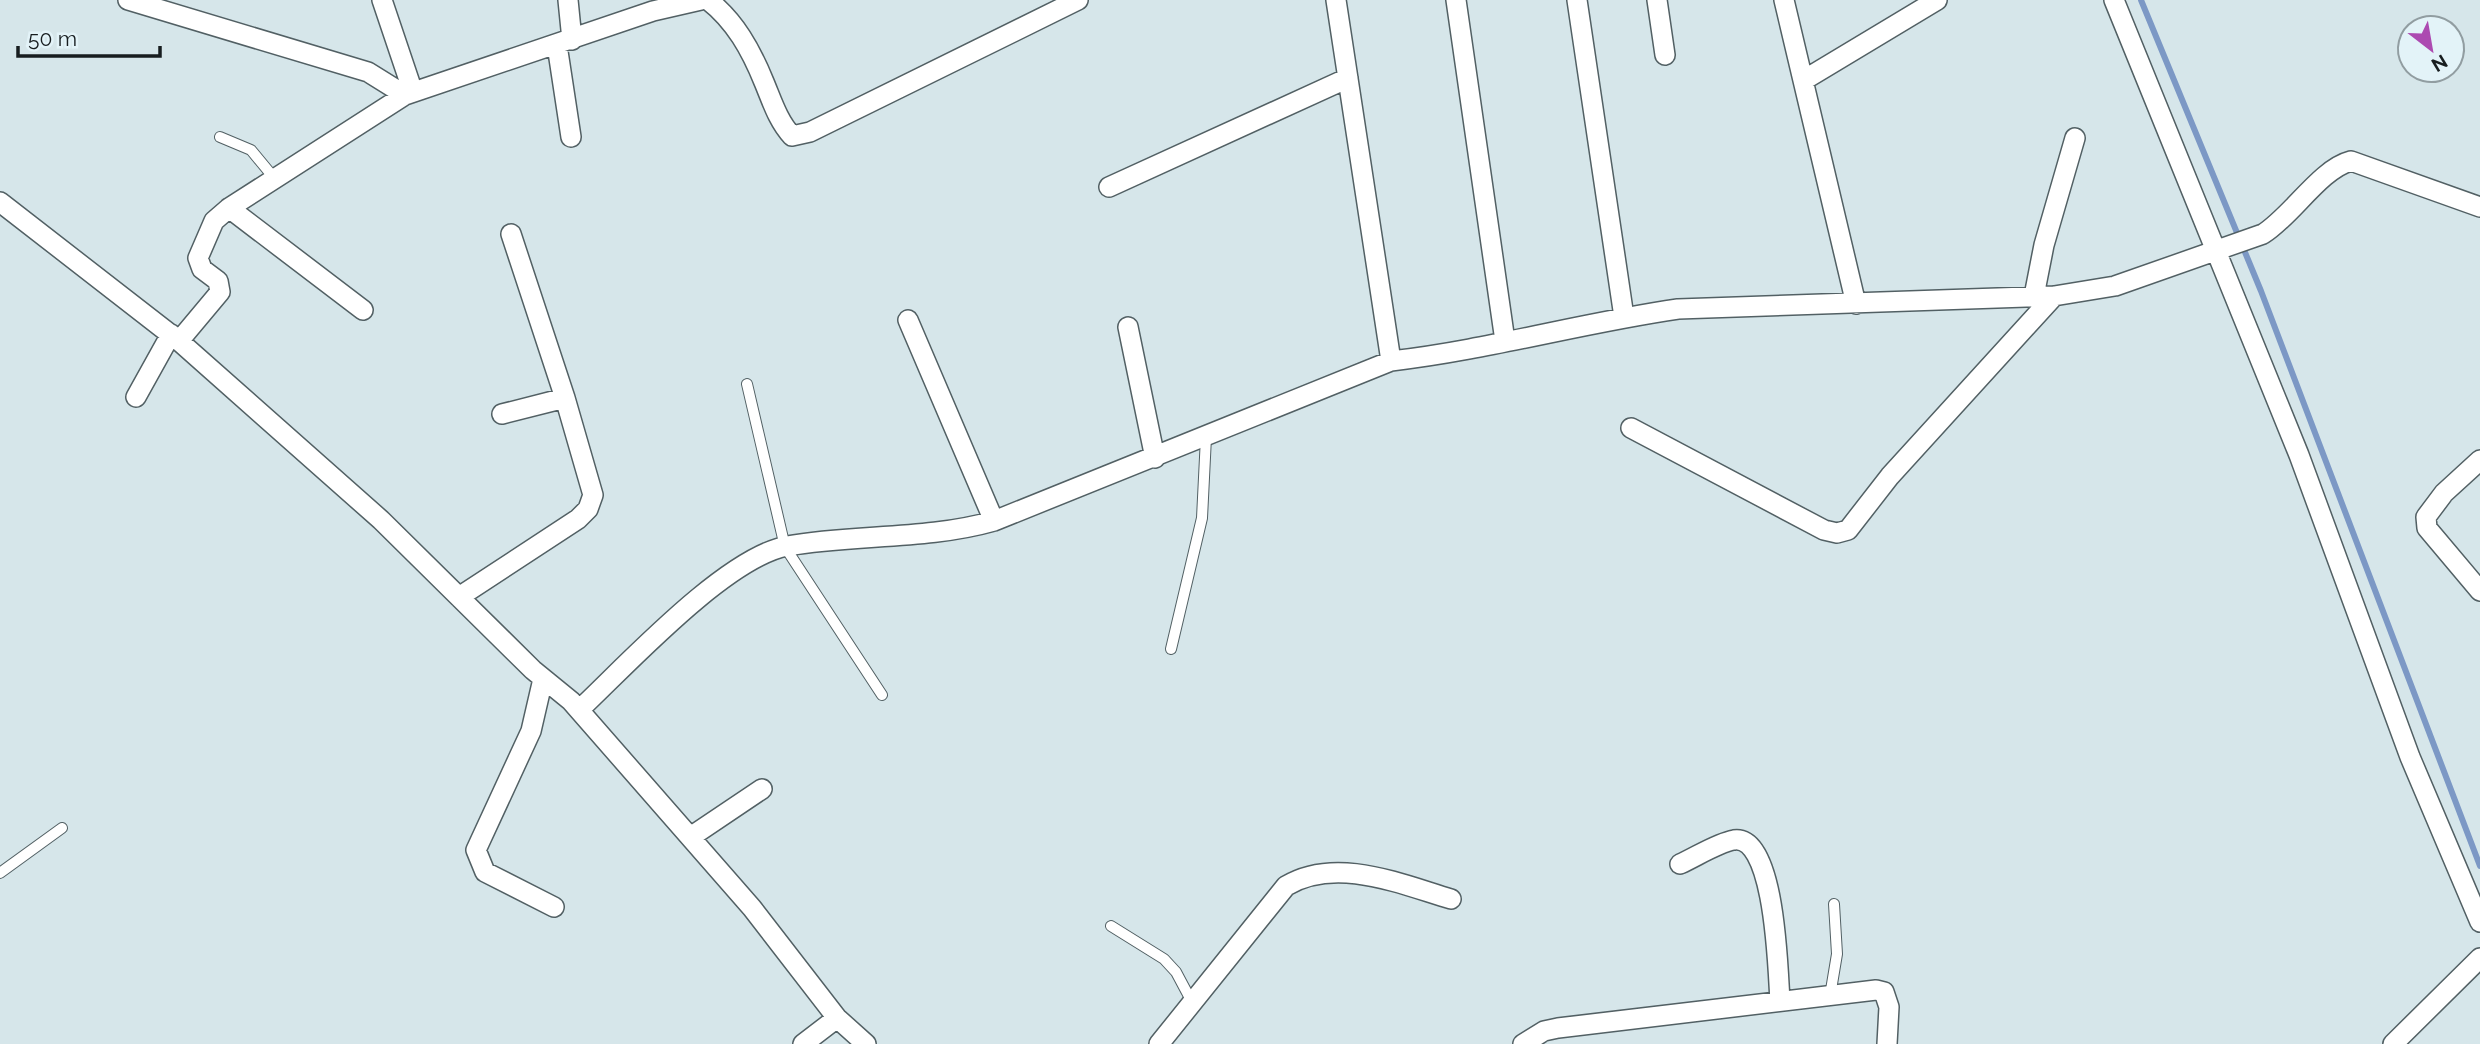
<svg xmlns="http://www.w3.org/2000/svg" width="2480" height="1044" font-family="Raleway,sans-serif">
	<rect width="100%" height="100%" fill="#d6e6ea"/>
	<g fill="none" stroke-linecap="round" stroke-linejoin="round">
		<path stroke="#7c98c5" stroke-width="6" d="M 2141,0 L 2261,291 L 2480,866"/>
		<g stroke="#526064" stroke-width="12">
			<path id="service" d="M 220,137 L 251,150 L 275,179
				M 747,384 L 785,547 L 882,695
				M 1171,649 L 1202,518 L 1206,437
				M 0,873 L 62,828
				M 1111,926 L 1164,959 L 1176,972 L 1192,1002
				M 1830,996 L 1837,954 L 1834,904"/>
		</g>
		<g stroke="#526064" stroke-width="22">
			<path id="minor" d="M 128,0 L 368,72 L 405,95
				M 382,0 L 413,92
				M 568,0 L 572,40
				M 708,0 C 735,21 751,50 764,82 C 772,101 778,121 792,136 L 810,132 L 1078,0
				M 1336,0 L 1391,361
				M 1456,0 L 1505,341
				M 1577,0 L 1624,317
				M 1657,0 L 1665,55
				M 1784,0 L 1856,304
				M 2114,0 L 2299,455 L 2410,757 L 2480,922
				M 557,45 L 571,137
				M 1804,80 L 1937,0
				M 1109,187 L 1348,78
				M 0,202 L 179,341 L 381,520 L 533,670 L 571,701 L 752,908 L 837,1018 L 866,1044
				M 229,208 L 363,310
				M 2034,296 L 2044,245 L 2075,138
				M 908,320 L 994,521
				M 1128,327 L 1155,458
				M 179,341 L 220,292 L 218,281 L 202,269 L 198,258 L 214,221 L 229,208 L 405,95 L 653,11 L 701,0
				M 136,397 L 171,334
				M 502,414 L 565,398
				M 1631,428 L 1824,530 L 1837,533 L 1848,530 L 1890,476 L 2054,296
				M 2480,460 L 2444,493 L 2426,517 L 2427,528 L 2480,591
				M 459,597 L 578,519 L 588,509 L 593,495 L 565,398 L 511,234
				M 543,679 L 531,731 L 476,850 L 485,872 L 554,907
				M 579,710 C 627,665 725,558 787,546 C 856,534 927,540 994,521 L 1391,361 C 1487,350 1581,323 1678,309 L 2054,296 L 2115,286 L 2263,234 C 2292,216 2320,169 2351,161 L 2480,207
				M 692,836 L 762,789
				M 1680,864 C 1696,857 1717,843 1734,840 C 1776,834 1778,976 1780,1001
				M 803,1044 L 837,1018
				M 1159,1044 L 1286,886 C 1336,856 1400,884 1451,899
				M 1523,1044 L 1544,1031 L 1558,1028 L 1876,990 L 1884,992 L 1889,1007 L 1887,1044
				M 2393,1044 L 2480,958"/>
		</g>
		<use href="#service" stroke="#fff" stroke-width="10"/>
		<use href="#minor" stroke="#fff" stroke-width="19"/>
	</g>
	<g transform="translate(2431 49) rotate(149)"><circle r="33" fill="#e3f3f8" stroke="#919da1" stroke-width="2"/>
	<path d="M0-5L12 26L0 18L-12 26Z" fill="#ac4ab1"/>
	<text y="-10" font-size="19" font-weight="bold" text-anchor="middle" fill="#171d1f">N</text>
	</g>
	<path d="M18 46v10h142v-10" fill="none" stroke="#171d1f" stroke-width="3.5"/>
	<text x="28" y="46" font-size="21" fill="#171d1f" stroke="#e3f3f8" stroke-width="5" paint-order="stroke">50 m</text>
</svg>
